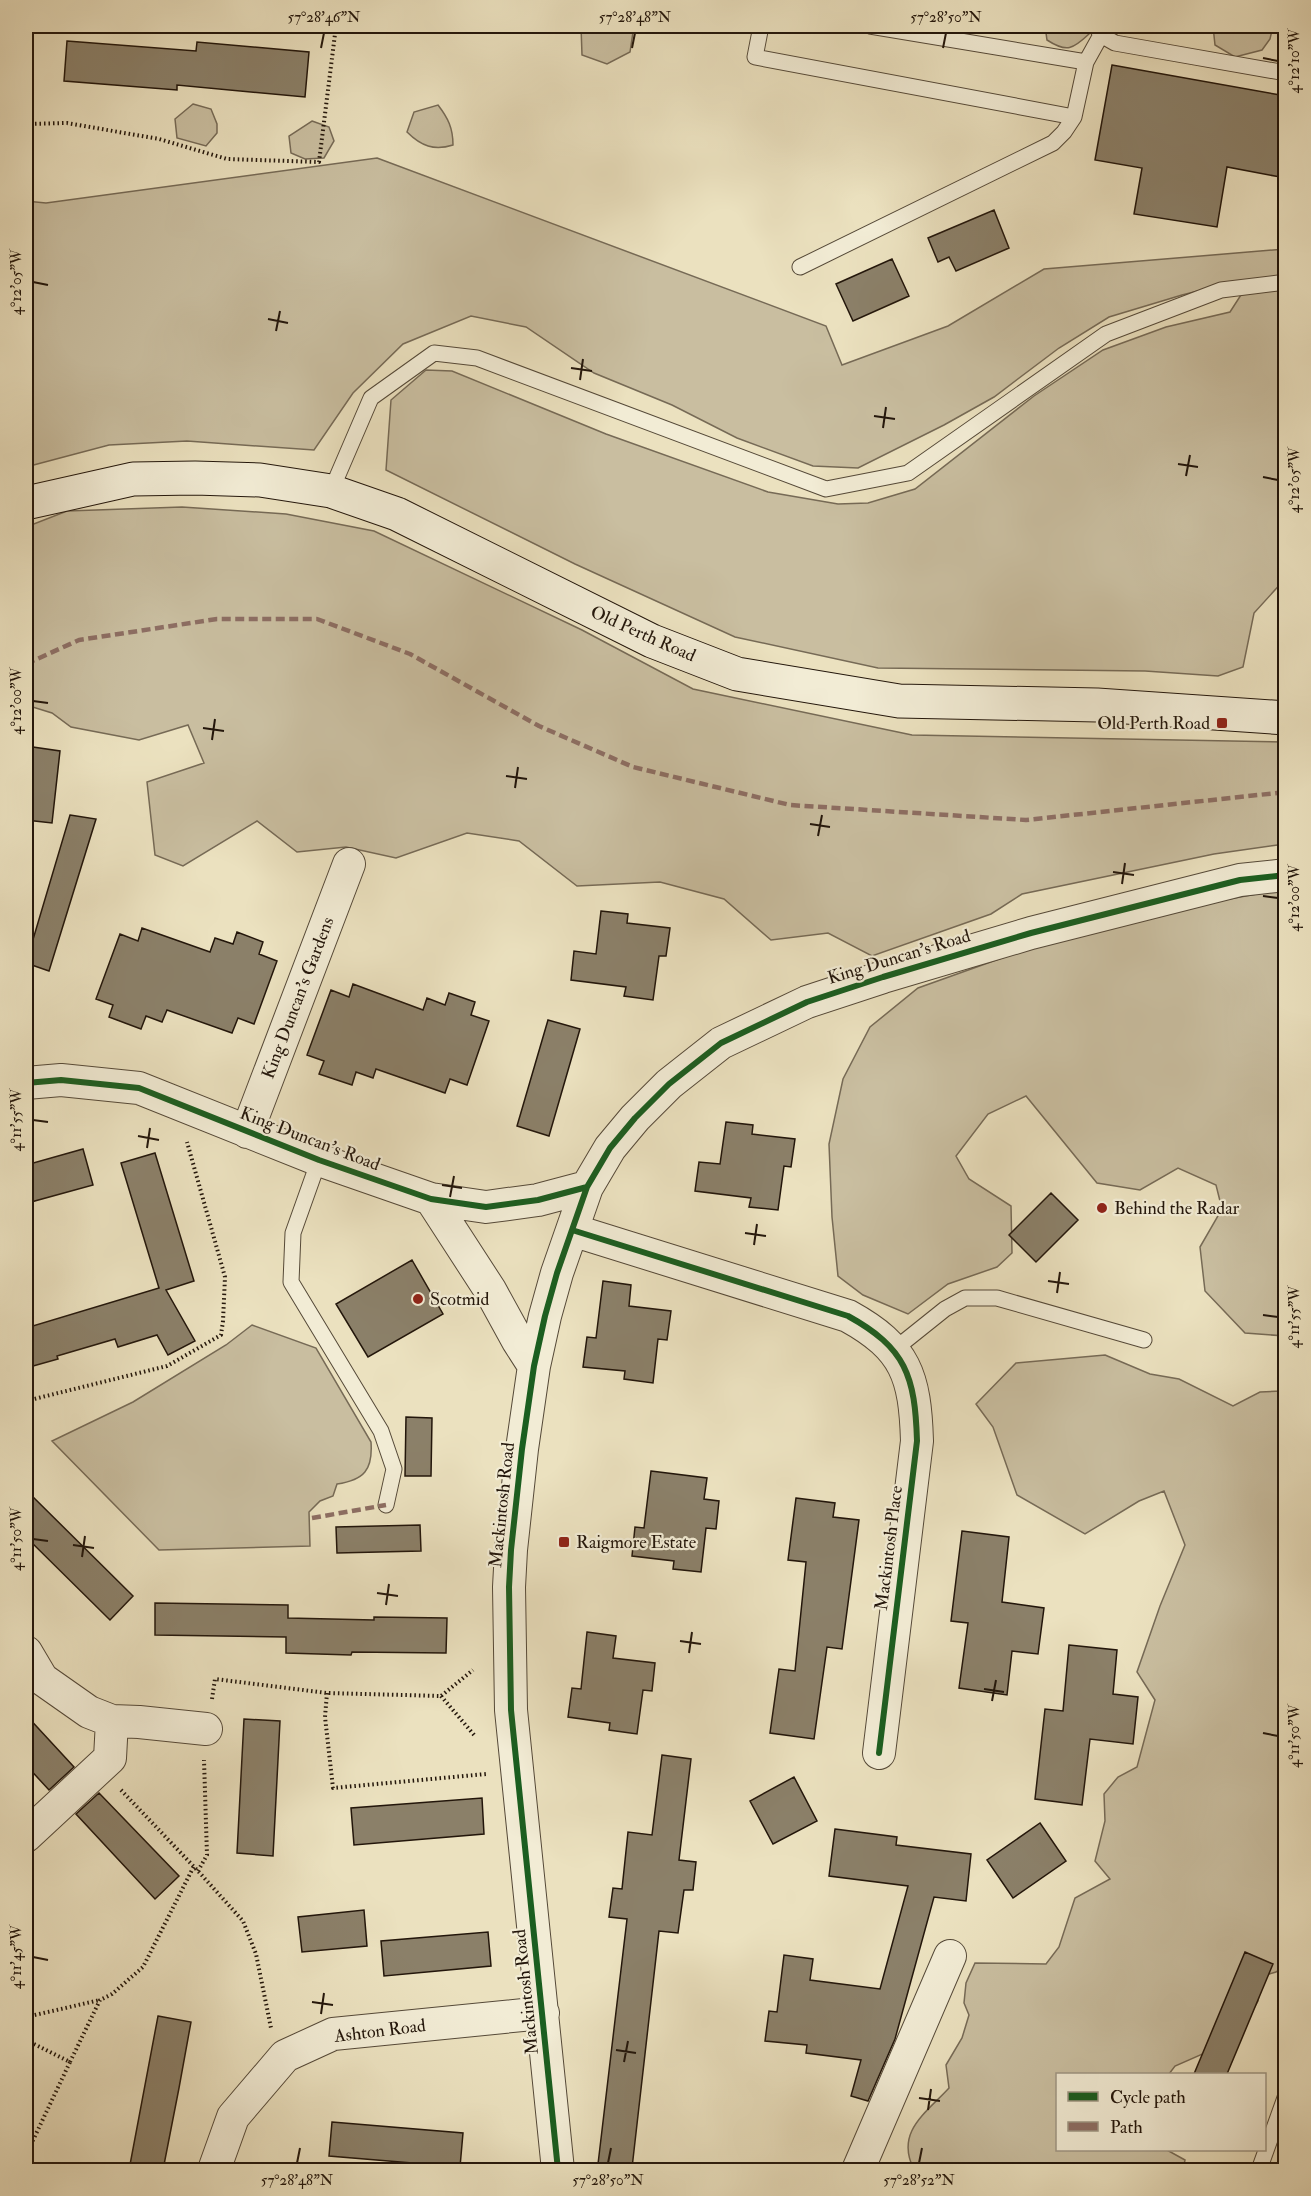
<svg xmlns="http://www.w3.org/2000/svg" width="1311" height="2196" font-family="'IM FELL Double Pica',serif">
	<rect width="100%" height="100%" fill="#ebe1bf"/>
	<filter id="stains"><feTurbulence type="fractalNoise" baseFrequency=".00333" numOctaves="4"/><feColorMatrix values="0 0 0 0 .2 0 0 0 0 .09 0 0 0 0 .02 0 0 0 .5 -.17"/></filter>
	<radialGradient id="worn" r=".72"><stop offset=".6" stop-color="#630" stop-opacity="0"/><stop offset="1" stop-color="#630" stop-opacity=".3"/></radialGradient>
	<path fill="#c9bea0" stroke="#766a56" stroke-width="1.5" d="M 581,26 L 631,26 L 633,32 L 630,52 L 607,64 L 582,55 Z
		M 1045,26 L 1089,26 L 1089,34 C 1073,49 1067,53 1047,40 Z
		M 1213,26 L 1273,26 L 1270,39 L 1262,50 L 1235,57 L 1215,45 Z
		M 193,104 L 211,109 L 217,124 L 217,133 L 206,146 L 177,138 L 175,119 Z
		M 438,105 C 448,118 453,128 453,145 C 434,151 421,146 407,132 L 414,112 Z
		M 312,121 L 329,127 L 334,141 L 324,158 L 305,159 L 291,153 L 289,136 Z
		M 377,158 L 826,326 L 842,365 L 948,326 L 1044,269 L 1285,249 L 1285,579 L 1254,613 L 1243,667 L 1218,676 L 1145,671 L 878,668 L 735,637 L 575,564 L 386,470 L 391,400 L 426,370 L 452,371 L 606,434 L 768,492 L 838,504 L 868,503 L 915,489 L 1034,396 L 1103,350 L 1166,327 L 1230,312 L 1250,281 L 1226,284 L 1182,295 L 1109,317 L 1059,348 L 994,397 L 944,425 L 858,468 L 813,466 L 737,438 L 672,405 L 594,373 L 526,327 L 471,316 L 403,344 L 353,393 L 314,450 L 187,441 L 109,445 L 26,467 L 26,201 L 46,203 Z
		M 182,507 L 286,514 L 374,531 L 582,630 L 693,689 L 912,735 L 1285,742 L 1285,844 L 1214,854 L 1022,894 L 991,914 L 872,956 L 828,933 L 771,940 L 724,899 L 660,882 L 577,886 L 519,841 L 467,833 L 396,858 L 346,847 L 297,852 L 257,821 L 183,866 L 155,855 L 147,782 L 204,763 L 188,725 L 139,740 L 71,727 L 52,713 L 26,705 L 26,527 L 67,511 Z
		M 1285,889 L 1285,1336 L 1245,1333 L 1205,1291 L 1200,1247 L 1222,1209 L 1216,1185 L 1178,1168 L 1140,1190 L 1097,1183 L 1026,1096 L 988,1114 L 956,1156 L 969,1179 L 1011,1206 L 1012,1253 L 997,1267 L 948,1284 L 908,1314 L 863,1295 L 838,1276 L 832,1217 L 829,1144 L 843,1079 L 870,1027 L 918,988 L 1013,954 L 1152,913 Z
		M 252,1325 L 316,1348 L 371,1442 C 373,1470 364,1480 337,1484 L 333,1496 L 320,1501 L 309,1512 L 310,1546 L 159,1550 L 52,1441 L 133,1402 L 226,1345 Z
		M 1105,1355 L 1150,1374 L 1179,1379 L 1233,1406 L 1260,1392 L 1281,1391 L 1285,1387 L 1285,1965 L 1276,1972 L 1262,1976 L 1258,2001 L 1247,2020 L 1230,2042 L 1175,2066 L 1169,2074 L 1058,2074 L 1058,2150 L 1167,2150 L 1185,2160 L 1183,2170 L 914,2170 C 895,2132 925,2114 949,2088 L 946,2065 L 962,2038 L 969,2015 L 964,2003 L 966,1983 L 975,1963 L 1046,1964 L 1059,1947 L 1075,1898 L 1110,1879 L 1095,1861 L 1105,1821 L 1104,1794 L 1118,1777 L 1137,1767 L 1155,1700 L 1137,1672 L 1160,1606 L 1185,1545 L 1164,1491 L 1139,1501 L 1085,1534 L 1017,1495 L 993,1427 L 976,1404 L 1016,1363 Z"/>
	<path fill="#8b8069" stroke="#23160b" stroke-width="1.5" d="M 67,41 L 196,51 L 197,42 L 309,52 L 305,97 L 177,85 L 177,90 L 64,81 Z
		M 1112,65 L 1286,96 L 1286,147 L 1280,177 L 1227,167 L 1217,227 L 1134,214 L 1142,168 L 1095,160 Z
		M 994,210 L 1009,248 L 956,271 L 949,257 L 938,262 L 928,238 Z
		M 892,259 L 909,296 L 853,321 L 836,284 Z
		M 26,746 L 60,751 L 52,823 L 26,820 Z
		M 70,815 L 96,819 L 49,971 L 26,963 Z
		M 601,911 L 628,914 L 627,923 L 670,928 L 666,956 L 659,956 L 653,1000 L 624,996 L 626,987 L 571,980 L 574,951 L 596,954 Z
		M 142,928 L 210,952 L 215,938 L 233,944 L 237,932 L 263,942 L 259,954 L 277,961 L 254,1024 L 238,1018 L 232,1033 L 167,1010 L 162,1022 L 146,1016 L 141,1029 L 109,1017 L 113,1005 L 96,999 L 120,934 L 138,941 Z
		M 353,984 L 423,1010 L 427,998 L 445,1005 L 449,993 L 475,1002 L 471,1015 L 489,1021 L 467,1085 L 450,1079 L 445,1093 L 376,1069 L 373,1078 L 356,1072 L 352,1085 L 319,1074 L 324,1061 L 307,1055 L 331,990 L 349,997 Z
		M 548,1020 L 580,1029 L 549,1136 L 517,1126 Z
		M 726,1122 L 753,1125 L 752,1134 L 795,1139 L 791,1167 L 784,1166 L 778,1210 L 749,1207 L 751,1198 L 695,1191 L 699,1162 L 720,1164 Z
		M 83,1149 L 93,1185 L 31,1202 L 26,1184 L 26,1165 Z
		M 155,1153 L 194,1281 L 166,1290 L 195,1341 L 168,1355 L 157,1335 L 118,1347 L 115,1339 L 57,1356 L 58,1359 L 26,1368 L 26,1328 L 159,1288 L 121,1163 Z
		M 1051,1193 L 1078,1220 L 1036,1262 L 1009,1235 Z
		M 412,1260 L 443,1314 L 368,1357 L 336,1304 Z
		M 603,1281 L 631,1285 L 629,1306 L 671,1311 L 667,1340 L 658,1339 L 653,1383 L 624,1379 L 625,1371 L 583,1367 L 587,1337 L 596,1338 Z
		M 406,1417 L 432,1418 L 431,1476 L 405,1476 Z
		M 651,1471 L 707,1478 L 704,1499 L 719,1501 L 716,1529 L 706,1528 L 701,1572 L 673,1569 L 674,1561 L 632,1556 L 635,1527 L 644,1528 Z
		M 26,1490 L 133,1596 L 110,1620 L 26,1537 Z
		M 796,1498 L 835,1503 L 833,1517 L 859,1520 L 842,1649 L 827,1647 L 814,1739 L 770,1733 L 779,1669 L 795,1671 L 806,1562 L 788,1560 Z
		M 420,1525 L 421,1551 L 337,1553 L 336,1527 Z
		M 962,1531 L 1009,1537 L 1002,1602 L 1044,1608 L 1038,1654 L 1012,1651 L 1007,1695 L 959,1688 L 968,1623 L 951,1621 Z
		M 155,1603 L 288,1605 L 288,1618 L 374,1620 L 374,1617 L 447,1618 L 446,1653 L 352,1652 L 351,1655 L 286,1653 L 286,1637 L 155,1635 Z
		M 587,1632 L 616,1636 L 613,1658 L 655,1663 L 652,1691 L 643,1690 L 637,1734 L 609,1730 L 610,1723 L 568,1717 L 572,1688 L 581,1689 Z
		M 1069,1645 L 1117,1650 L 1113,1694 L 1138,1697 L 1133,1744 L 1090,1739 L 1082,1805 L 1035,1799 L 1045,1709 L 1063,1711 Z
		M 26,1715 L 74,1767 L 49,1790 L 26,1765 Z
		M 244,1719 L 280,1721 L 273,1856 L 237,1853 Z
		M 662,1755 L 691,1759 L 679,1860 L 696,1862 L 693,1890 L 684,1890 L 678,1933 L 659,1931 L 632,2168 L 598,2164 L 627,1919 L 609,1917 L 613,1888 L 622,1889 L 628,1832 L 652,1835 Z
		M 794,1777 L 817,1821 L 773,1844 L 750,1801 Z
		M 99,1793 L 179,1876 L 155,1899 L 76,1814 Z
		M 482,1798 L 484,1834 L 354,1845 L 351,1808 Z
		M 1040,1823 L 1066,1861 L 1013,1898 L 987,1860 Z
		M 835,1829 L 897,1837 L 896,1845 L 971,1854 L 966,1901 L 934,1897 L 895,2039 L 868,2101 L 851,2096 L 861,2060 L 806,2053 L 807,2045 L 765,2041 L 769,2011 L 777,2012 L 784,1955 L 813,1959 L 810,1980 L 880,1989 L 908,1886 L 829,1876 Z
		M 364,1910 L 367,1946 L 302,1952 L 298,1917 Z
		M 488,1932 L 491,1966 L 384,1976 L 381,1941 Z
		M 1245,1952 L 1273,1964 L 1227,2074 L 1194,2074 Z
		M 158,2016 L 191,2022 L 179,2088 L 163,2170 L 129,2170 Z
		M 332,2122 L 463,2133 L 460,2167 L 329,2156 Z"/>
	<g fill="none" stroke-linecap="round" stroke-linejoin="round">
		<g stroke="#554938" stroke-width="17">
			<path id="service" d="M 761,26 L 755,57 L 1074,117
				M 870,26 L 1086,62
				M 1096,26 L 1101,35 L 1115,43 L 1286,73
				M 800,267 L 1053,143 L 1064,132 L 1074,117 L 1086,62 L 1101,35
				M 331,491 L 371,398 L 434,353 L 477,358 L 826,489 L 908,473 L 1106,334 L 1221,290 L 1286,282
				M 319,1160 L 293,1233 L 291,1282 L 381,1431 L 394,1469 L 386,1505
				M 895,1349 L 945,1309 L 965,1298 L 997,1298 L 1144,1340
				M 1259,2170 L 1286,2095"/>
		</g>
		<g stroke="#554938" stroke-width="34">
			<path id="minor" d="M 26,1083 L 61,1080 L 139,1088 L 319,1160 L 431,1199 L 486,1207 L 538,1200 L 587,1187
				M 247,1132 L 349,864
				M 431,1199 L 490,1290 L 518,1341 L 534,1366
				M 572,1230 L 848,1316 C 906,1348 915,1376 917,1441 L 879,1753
				M 26,1652 L 42,1679 L 89,1712 L 112,1721 L 139,1722 L 206,1729
				M 26,1836 L 110,1758 L 112,1721
				M 214,2170 L 233,2117 L 285,2056 L 333,2034 L 543,2013
				M 558,2170 L 511,1710 L 509,1587 L 511,1550 L 522,1449 L 534,1366 L 545,1316 L 557,1273 L 587,1187 L 610,1148 L 635,1118 L 669,1084 L 721,1043 L 807,1002 L 883,977 L 1031,933 L 1240,880 L 1286,875
				M 858,2170 L 950,1956"/>
		</g>
		<g stroke="#23160b" stroke-width="35">
			<path id="secondary" d="M 26,503 L 133,479 L 195,478 L 260,480 L 331,491 L 397,514 L 652,641 L 737,674 L 899,701 L 1097,705 L 1286,718"/>
		</g>
		<path stroke="#23160b" stroke-width="4" stroke-dasharray="1.5 3" stroke-linecap="butt" d="M 26,124 L 67,123 L 159,139 L 227,159 L 319,162 L 336,26
			M 26,1401 L 167,1366 L 221,1335 L 223,1321 L 225,1277 L 187,1142
			M 327,1693 L 325,1717 L 333,1788 L 486,1774
			M 441,1696 L 475,1736
			M 212,1699 L 215,1679 L 327,1693 L 441,1696 L 473,1670
			M 121,1790 L 198,1871 L 243,1921 L 256,1954 L 271,2028
			M 198,1871 L 207,1855 L 204,1760
			M 26,2017 L 100,2000
			M 26,2040 L 70,2062 L 26,2155
			M 70,2062 L 100,2000 L 112,1994 L 143,1967 L 194,1866"/>
		<use href="#service" stroke="#f2ecd5" stroke-width="15"/>
		<use href="#minor" stroke="#f2ecd5" stroke-width="32"/>
		<use href="#secondary" stroke="#f2ecd5" stroke-width="33"/>
		<path stroke="#8d6e63" stroke-width="4.5" stroke-dasharray="9 4.5" stroke-linecap="butt" d="M 26,664 L 79,640 L 217,619 L 317,619 L 410,654 L 539,726 L 633,767 L 790,805 L 1026,820 L 1286,792
			M 312,1518 L 386,1505"/>
		<g stroke="#f2ecd5" stroke-width="10">
			<path id="cycleway" d="M 26,1083 L 61,1080 L 139,1088 L 319,1160 L 431,1199 L 486,1207 L 538,1200 L 587,1187
				M 572,1230 L 848,1316 C 906,1348 915,1376 917,1441 L 879,1753
				M 558,2170 L 511,1710 L 509,1587 L 511,1550 L 522,1449 L 534,1366 L 545,1316 L 557,1273 L 587,1187 L 610,1148 L 635,1118 L 669,1084 L 721,1043 L 807,1002 L 883,977 L 1031,933 L 1240,880 L 1286,875"/>
		</g>
		<use href="#cycleway" stroke="#1b5e20" stroke-width="6"/>
	</g>
	<path fill="none" stroke="#23160b" stroke-width="2" d="M 321,48 L 324,33M 632,48 L 635,33M 943,48 L 946,33M 1263,58 L 1278,61M 33,282 L 48,285M 268,319 L 288,323M 276,331 L 280,311M 571,368 L 592,371M 580,380 L 583,359M 874,416 L 895,419M 883,428 L 886,407M 1178,464 L 1198,467M 1186,476 L 1190,455M 1263,477 L 1278,480M 33,701 L 48,703M 203,728 L 224,731M 212,740 L 215,719M 506,776 L 527,779M 515,788 L 518,767M 810,824 L 830,827M 818,836 L 822,815M 1113,872 L 1134,875M 1122,884 L 1125,863M 1263,896 L 1278,898M 33,1120 L 48,1122M 138,1136 L 159,1140M 147,1148 L 150,1128M 442,1185 L 462,1188M 450,1197 L 454,1176M 745,1233 L 766,1236M 754,1245 L 757,1224M 1048,1281 L 1069,1284M 1057,1293 L 1060,1272M 1263,1315 L 1278,1317M 33,1539 L 48,1541M 73,1545 L 94,1548M 82,1557 L 85,1536M 377,1593 L 398,1596M 386,1605 L 389,1584M 680,1641 L 701,1644M 689,1653 L 692,1632M 984,1689 L 1004,1692M 992,1701 L 996,1680M 1263,1733 L 1278,1736M 33,1957 L 48,1960M 312,2002 L 333,2005M 321,2014 L 324,1993M 616,2050 L 636,2053M 624,2062 L 628,2041M 919,2098 L 940,2101M 928,2110 L 931,2089M 297,2163 L 300,2148M 608,2163 L 611,2148M 919,2163 L 922,2148"/>
	<g fill="#8f2418" stroke="#f2ecd5" stroke-width="2">
		<rect x="1216" y="717" width="12" height="12" rx="3"/>
		<circle cx="1102" cy="1208" r="6"/>
		<circle cx="418" cy="1299" r="6"/>
		<rect x="558" y="1536" width="12" height="12" rx="3"/>
	</g>
	<g text-anchor="middle" dominant-baseline="central" stroke-width="4.5" stroke-linejoin="round" paint-order="stroke">
		<g font-size="18" fill="#23160b" stroke="#f2ecd5">
			<text transform="translate(643 634) rotate(24)">Old Perth Road</text>
			<text transform="translate(899 957) rotate(-17)">King Duncan's Road</text>
			<text transform="translate(298 998) rotate(-69)">King Duncan's Gardens</text>
			<text transform="translate(310 1139) rotate(21)">King Duncan's Road</text>
			<text transform="translate(502 1505) rotate(-84)">Mackintosh Road</text>
			<text transform="translate(889 1548) rotate(-83)">Mackintosh Place</text>
			<text transform="translate(526 1992) rotate(-96)">Mackintosh Road</text>
			<text transform="translate(380 2031) rotate(-7)">Ashton Road</text>
		</g>
		<g font-size="18" fill="#23160b" stroke="#f2ecd5" text-anchor="start">
			<text x="1210" y="723" text-anchor="end">Old Perth Road</text>
			<text x="1114" y="1208">Behind the Radar</text>
			<text x="430" y="1299">Scotmid</text>
			<text x="576" y="1542">Raigmore Estate</text>
		</g>
	</g>
	<rect width="1311" height="2196" fill="none" stroke="#ebe1bf" stroke-width="66"/>
	<rect x="1056" y="2073" width="210" height="78" fill="#f2ecd5" stroke="#9f9684" stroke-width="1.5"/>
	<rect x="1068" y="2092" width="30" height="9" fill="#1b5e20" stroke="#9f9684" stroke-width="1.5"/>
	<text x="1110" y="2103" font-size="18" fill="#23160b">Cycle path</text>
	<rect x="1068" y="2122" width="30" height="9" fill="#8d6e63" stroke="#9f9684" stroke-width="1.5"/>
	<text x="1110" y="2133" font-size="18" fill="#23160b">Path</text>
	<rect x="33" y="33" width="1245" height="2130" fill="none" stroke="#23160b" stroke-width="2"/>
	<g font-size="15" text-anchor="middle" fill="#23160b">
		<text x="324" y="22">57°28'46"N</text>
		<text x="635" y="22">57°28'48"N</text>
		<text x="946" y="22">57°28'50"N</text>
		<text transform="translate(1294 61) rotate(-90)" y="5">4°12'10"W</text>
		<text transform="translate(16 282) rotate(-90)" y="5">4°12'05"W</text>
		<text transform="translate(1294 480) rotate(-90)" y="5">4°12'05"W</text>
		<text transform="translate(16 701) rotate(-90)" y="5">4°12'00"W</text>
		<text transform="translate(1294 898) rotate(-90)" y="5">4°12'00"W</text>
		<text transform="translate(16 1120) rotate(-90)" y="5">4°11'55"W</text>
		<text transform="translate(1294 1317) rotate(-90)" y="5">4°11'55"W</text>
		<text transform="translate(16 1539) rotate(-90)" y="5">4°11'50"W</text>
		<text transform="translate(1294 1736) rotate(-90)" y="5">4°11'50"W</text>
		<text transform="translate(16 1957) rotate(-90)" y="5">4°11'45"W</text>
		<text x="297" y="2185">57°28'48"N</text>
		<text x="608" y="2185">57°28'50"N</text>
		<text x="919" y="2185">57°28'52"N</text>
	</g>
	<rect width="100%" height="100%" filter="url(#stains)"/>
	<rect width="100%" height="100%" fill="url(#worn)"/>
</svg>
